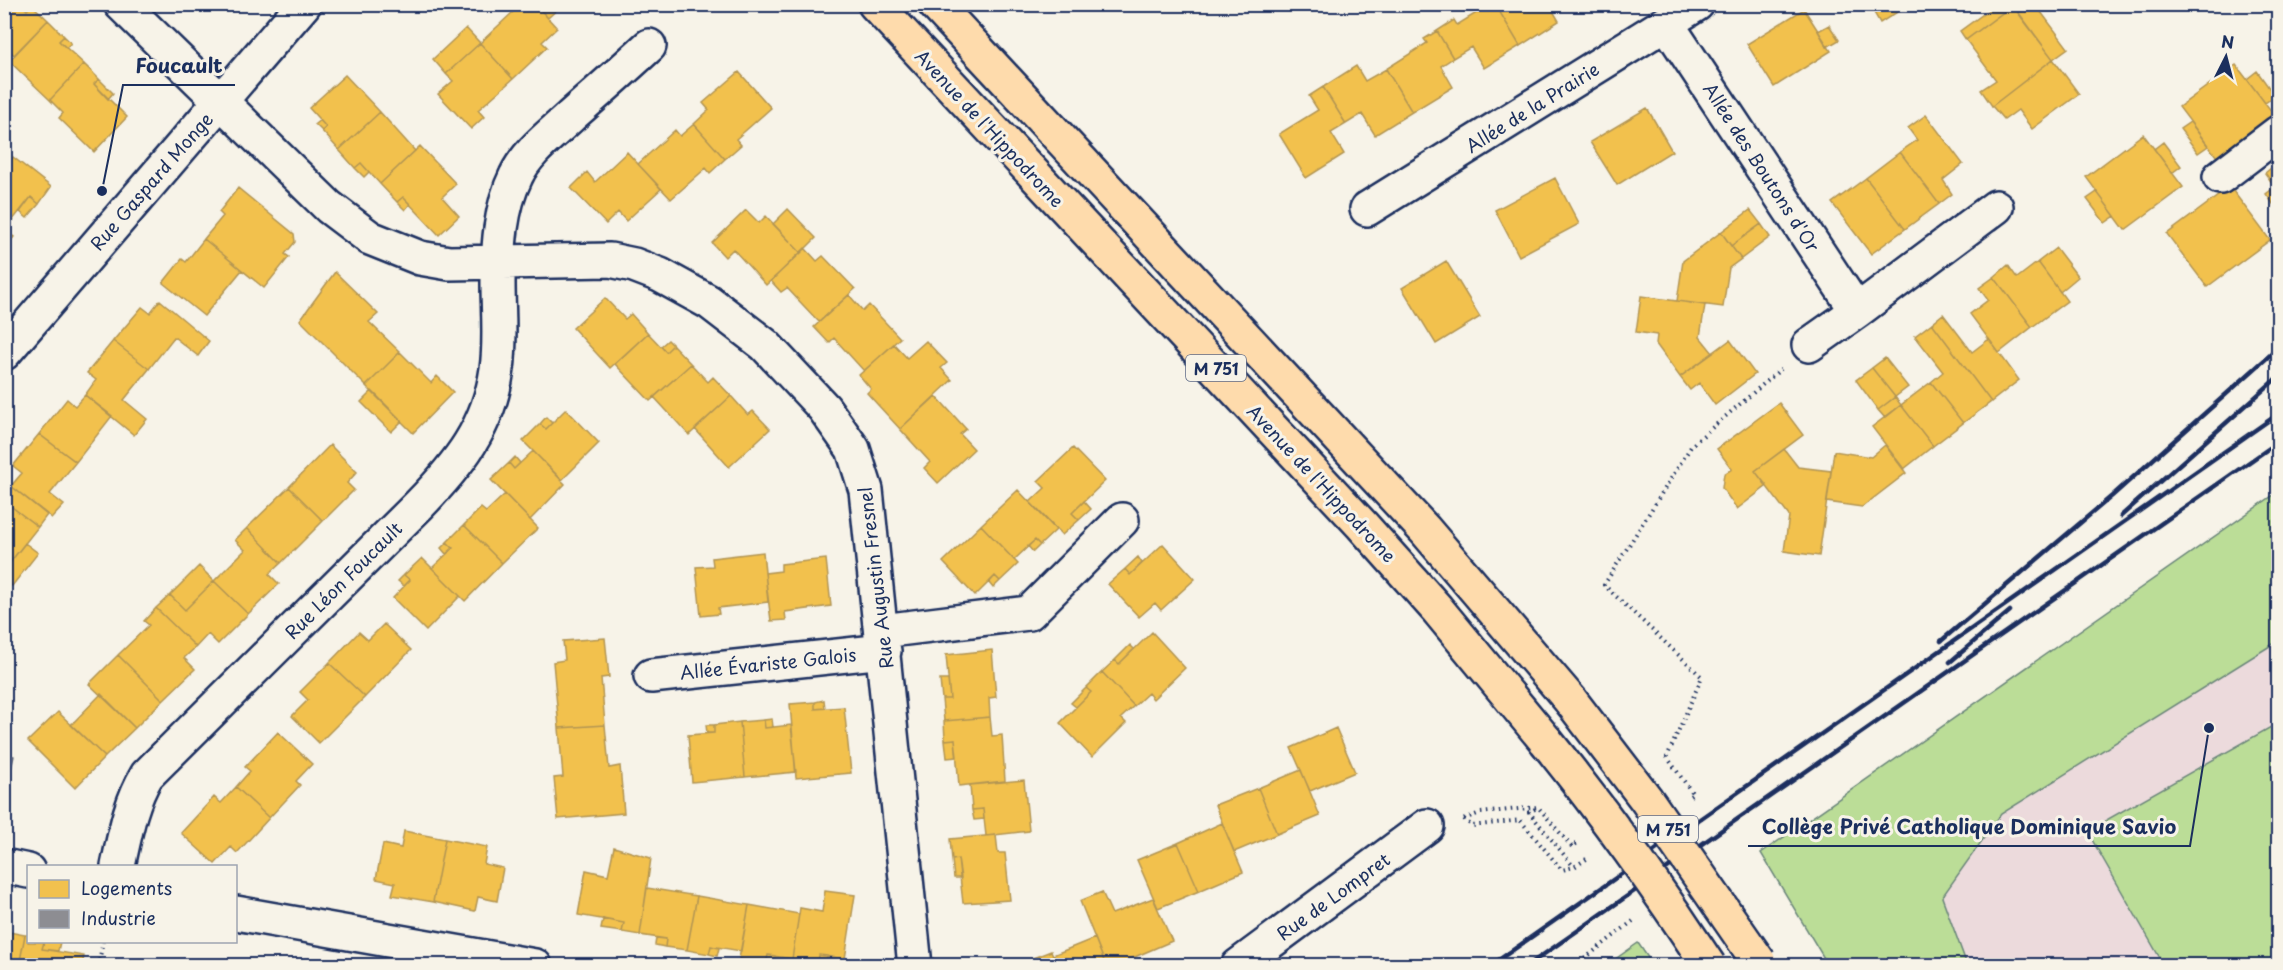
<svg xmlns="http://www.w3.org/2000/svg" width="2283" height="970" font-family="'Playpen Sans',sans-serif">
	<rect width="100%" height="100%" fill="#f7f3e8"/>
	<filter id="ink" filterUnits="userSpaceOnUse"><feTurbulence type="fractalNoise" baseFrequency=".0167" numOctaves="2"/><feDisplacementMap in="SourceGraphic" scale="12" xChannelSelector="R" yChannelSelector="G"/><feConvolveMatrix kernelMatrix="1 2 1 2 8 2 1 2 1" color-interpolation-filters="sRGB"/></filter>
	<g filter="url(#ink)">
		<path fill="#ecdadc" d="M 2278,641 L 2278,965 L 1967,965 L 1942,897 L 2001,814 Z"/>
		<path fill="#bbdd97" stroke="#6b867a" stroke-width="1.5" d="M 2278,492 L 2278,641 L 2001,814 L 1942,897 L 1967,965 L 1828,965 L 1761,853 Z
			M 2278,723 L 2278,965 L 2164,965 L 2087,831 Z
			M 1638,943 L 1653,965 L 1607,965 Z"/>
		<path fill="#f2c14e" stroke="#b29553" stroke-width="1.5" d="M 4,4 L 21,4 L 27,10 L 32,5 L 48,20 L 14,55 L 4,45 Z
			M 508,4 L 535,4 L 557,28 L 542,42 L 547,47 L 513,79 L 480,43 L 513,12 Z
			M 535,4 L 563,4 L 548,18 Z
			M 1491,4 L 1495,4 L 1520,46 L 1484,68 L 1471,47 L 1453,58 L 1437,31 L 1454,20 L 1457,25 Z
			M 1495,4 L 1549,4 L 1559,21 L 1520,46 Z
			M 1869,4 L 1910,4 L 1880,23 Z
			M 1997,4 L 2013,5 L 1966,40 L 1960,31 Z
			M 2030,4 L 2035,4 L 2068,48 L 2053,59 L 2018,13 Z
			M 2013,5 L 2053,59 L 1992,106 L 1981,90 L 1996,80 L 1966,40 Z
			M 1804,9 L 1831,51 L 1774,87 L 1747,44 Z
			M 48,20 L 64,36 L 59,41 L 84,64 L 50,100 L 9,61 Z
			M 1829,25 L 1839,40 L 1827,47 L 1818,31 Z
			M 466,28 L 480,43 L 446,74 L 433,59 Z
			M 1437,31 L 1453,58 L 1441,66 L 1453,87 L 1412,112 L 1386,69 L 1427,43 L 1424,39 Z
			M 64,36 L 71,43 L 66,48 L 59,41 Z
			M 480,43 L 513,79 L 478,110 L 484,117 L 471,129 L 438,94 L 453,81 L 446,74 Z
			M 2053,59 L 2079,94 L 2032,129 L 2018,110 L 2004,120 L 1992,106 Z
			M 84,64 L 99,79 L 94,84 L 127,117 L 94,152 L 59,118 L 63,113 L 50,100 Z
			M 2236,65 L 2276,117 L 2219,160 L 2179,107 Z
			M 1356,66 L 1365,81 L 1386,69 L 1412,112 L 1375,135 L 1362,114 L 1346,124 L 1323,87 Z
			M 2257,71 L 2275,96 L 2265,103 L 2247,79 Z
			M 739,72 L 771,108 L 736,139 L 741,145 L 725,159 L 694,124 L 709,110 L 703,103 Z
			M 345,75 L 380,112 L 339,150 L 322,131 L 326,127 L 309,108 Z
			M 99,79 L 113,93 L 108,99 L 94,84 Z
			M 1323,87 L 1346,124 L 1331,133 L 1344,154 L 1306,178 L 1279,134 L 1318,110 L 1309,96 Z
			M 1647,108 L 1672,151 L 1617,185 L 1590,142 Z
			M 380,112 L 415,151 L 380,184 L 361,163 L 355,168 L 339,150 Z
			M 1926,115 L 1963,164 L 1943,180 L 1952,194 L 1939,204 L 1900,152 L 1917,140 L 1908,128 Z
			M 320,120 L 326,127 L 322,131 L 315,124 Z
			M 2190,122 L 2208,146 L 2198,153 L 2180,129 Z
			M 694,124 L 725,159 L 710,173 L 706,168 L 671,199 L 638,164 L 675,130 L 680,136 Z
			M 2143,134 L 2183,187 L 2125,230 L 2086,177 Z
			M 2163,142 L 2181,166 L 2172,173 L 2154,149 Z
			M 420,146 L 456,184 L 442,197 L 459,216 L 439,235 L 403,197 L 397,202 L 380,184 Z
			M 627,152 L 661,189 L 626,221 L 618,212 L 606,224 L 571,188 L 587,172 L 595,182 Z
			M 1900,152 L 1939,204 L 1905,229 L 1866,178 Z
			M 13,157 L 51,187 L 39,204 L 31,197 L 5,230 L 4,167 Z
			M 2278,162 L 2278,191 L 2265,173 Z
			M 361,163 L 369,172 L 364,177 L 355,168 Z
			M 1555,178 L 1579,224 L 1519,256 L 1495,210 Z
			M 1866,178 L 1905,229 L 1871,254 L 1832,203 Z
			M 2230,187 L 2270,240 L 2207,287 L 2167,234 Z
			M 2275,187 L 2278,191 L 2278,211 L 2266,194 Z
			M 238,188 L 294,234 L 295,242 L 285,254 L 289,257 L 264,288 L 204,239 L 223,216 L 219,212 Z
			M 2097,192 L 2115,216 L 2105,223 L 2087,199 Z
			M 31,197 L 39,204 L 27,218 L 20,212 Z
			M 403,197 L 410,204 L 405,210 L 397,202 Z
			M 788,209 L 816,238 L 801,253 L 773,224 Z
			M 746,210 L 759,223 L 766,216 L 801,253 L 766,285 L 733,249 L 725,257 L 712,243 Z
			M 1750,210 L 1761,224 L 1731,246 L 1721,232 Z
			M 1761,224 L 1770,237 L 1741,259 L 1731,246 Z
			M 4,230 L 14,237 L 4,249 Z
			M 1721,232 L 1741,259 L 1729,268 L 1723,307 L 1677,301 L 1683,261 Z
			M 204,239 L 242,270 L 204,316 L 163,283 L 182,259 L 186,262 Z
			M 805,248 L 817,261 L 823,256 L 855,289 L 819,322 L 787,288 L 781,292 L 771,281 Z
			M 2056,248 L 2078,277 L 2060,292 L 2038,262 Z
			M 1446,261 L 1480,317 L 1436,344 L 1402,288 Z
			M 2038,262 L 2067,301 L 2032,327 L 1994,277 L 2008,265 L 2017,278 Z
			M 335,272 L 378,314 L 369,322 L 400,352 L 366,386 L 300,320 Z
			M 1994,277 L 2032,327 L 1999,353 L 1970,314 L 1988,300 L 1979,288 Z
			M 849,295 L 863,311 L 869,305 L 900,338 L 864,371 L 834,338 L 829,343 L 814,327 Z
			M 1641,296 L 1705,305 L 1700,337 L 1713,353 L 1680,377 L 1656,344 L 1657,335 L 1636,332 Z
			M 605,298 L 625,319 L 631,314 L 648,333 L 610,368 L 573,328 Z
			M 160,300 L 209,341 L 198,356 L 174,337 L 149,369 L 113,341 L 142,307 L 150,313 Z
			M 1943,314 L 1972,352 L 1989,339 L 2019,380 L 1991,402 L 1932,323 Z
			M 1932,323 L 1991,402 L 1963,423 L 1931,382 L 1943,372 L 1915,336 Z
			M 648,333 L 666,352 L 673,345 L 691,364 L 650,401 L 615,364 Z
			M 668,340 L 673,345 L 666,352 L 661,346 Z
			M 1730,340 L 1755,374 L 1715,405 L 1699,383 L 1690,390 L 1680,377 Z
			M 113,341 L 149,369 L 124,400 L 147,419 L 134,435 L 85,395 L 96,380 L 87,373 Z
			M 926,341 L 947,363 L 941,368 L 952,380 L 900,429 L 867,393 L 871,389 L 859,375 L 894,344 L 907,358 Z
			M 400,352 L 431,383 L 437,376 L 453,392 L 413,433 L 366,386 Z
			M 1885,358 L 1908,387 L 1895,397 L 1872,368 Z
			M 691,364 L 708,382 L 713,377 L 731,396 L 689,435 L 654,397 Z
			M 1872,368 L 1895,397 L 1878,410 L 1856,380 Z
			M 1931,382 L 1963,423 L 1933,446 L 1901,405 Z
			M 372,391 L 402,421 L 391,432 L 361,402 Z
			M 85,395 L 112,416 L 76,462 L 39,434 L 67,399 L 75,406 Z
			M 731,396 L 748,415 L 753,411 L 770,429 L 729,467 L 695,429 Z
			M 936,396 L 966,429 L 960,434 L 974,449 L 938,483 L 924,468 L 930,462 L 900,429 Z
			M 1895,397 L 1901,405 L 1885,418 L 1878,410 Z
			M 1779,403 L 1803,435 L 1755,471 L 1767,486 L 1737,509 L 1722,488 L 1724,474 L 1732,469 L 1717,449 Z
			M 1901,405 L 1933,446 L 1904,469 L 1872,427 Z
			M 566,409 L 599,443 L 562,480 L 523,441 L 540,424 L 546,429 Z
			M 546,417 L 552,423 L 546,429 L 540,424 Z
			M 39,434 L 76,462 L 50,494 L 64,505 L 52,518 L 11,486 L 22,473 L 13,466 Z
			M 330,445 L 357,472 L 347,483 L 354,490 L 323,521 L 289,487 Z
			M 1885,445 L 1906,473 L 1862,507 L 1827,502 L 1834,451 L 1871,457 Z
			M 1073,448 L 1105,481 L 1072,513 L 1079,520 L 1062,535 L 1030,502 L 1045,488 L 1038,481 Z
			M 1784,449 L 1798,467 L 1831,471 L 1819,556 L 1784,551 L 1789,516 L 1755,471 Z
			M 533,451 L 565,484 L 530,520 L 491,480 L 509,463 L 514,469 Z
			M 515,457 L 520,463 L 514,469 L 509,463 Z
			M 11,486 L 47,515 L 38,527 L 4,501 L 4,495 Z
			M 289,487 L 323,521 L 281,563 L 247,528 Z
			M 1018,490 L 1056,530 L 1040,545 L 1035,540 L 1014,560 L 981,525 Z
			M 505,494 L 538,528 L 502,563 L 464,525 L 481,508 L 486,512 Z
			M 4,501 L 38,527 L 4,570 Z
			M 1084,501 L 1091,509 L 1079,520 L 1072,513 Z
			M 464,525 L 502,563 L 465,601 L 432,568 L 453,548 L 447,542 Z
			M 981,525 L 1018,564 L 1000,581 L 995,576 L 975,596 L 943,562 Z
			M 247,528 L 281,563 L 269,574 L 279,584 L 248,614 L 214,581 L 245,550 L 235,540 Z
			M 1035,540 L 1040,545 L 1033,552 L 1028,546 Z
			M 447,542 L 453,548 L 446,554 L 441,548 Z
			M 25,543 L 38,553 L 12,586 L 4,580 L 4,570 Z
			M 1163,544 L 1195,579 L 1161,610 L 1155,603 L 1139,617 L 1108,584 L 1125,569 L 1130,575 Z
			M 763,552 L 768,602 L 718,608 L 719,614 L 701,616 L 696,567 L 713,566 L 712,558 Z
			M 1138,557 L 1142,563 L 1130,575 L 1125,569 Z
			M 422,558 L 460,596 L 426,631 L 393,598 L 410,580 L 404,575 Z
			M 826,559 L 831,606 L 785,612 L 786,620 L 771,621 L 765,573 L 781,571 L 781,564 Z
			M 199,566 L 214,581 L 185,610 L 170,595 Z
			M 404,575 L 410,580 L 404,586 L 398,581 Z
			M 995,576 L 1000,581 L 993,588 L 989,583 Z
			M 214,581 L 248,614 L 218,644 L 208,634 L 196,647 L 156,608 L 170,595 L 185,610 Z
			M 156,608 L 196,647 L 184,658 L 195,669 L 163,700 L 118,655 L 149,625 L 144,621 Z
			M 384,624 L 411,650 L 365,697 L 329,663 L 359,632 L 368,640 Z
			M 1152,632 L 1185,668 L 1153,699 L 1148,693 L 1134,706 L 1102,672 L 1115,660 L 1119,664 Z
			M 605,638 L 609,677 L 601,678 L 605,725 L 559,728 L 553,662 L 565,660 L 563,641 Z
			M 1130,645 L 1134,649 L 1119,664 L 1115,660 Z
			M 992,650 L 996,697 L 989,698 L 990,717 L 944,721 L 942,699 L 950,699 L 946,655 Z
			M 118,655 L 163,700 L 135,728 L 89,684 Z
			M 329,663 L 365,697 L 319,743 L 292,716 L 308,700 L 300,692 Z
			M 1102,672 L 1134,706 L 1121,718 L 1126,723 L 1092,757 L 1060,723 L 1091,692 L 1086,688 Z
			M 940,680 L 948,680 L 950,699 L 942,699 Z
			M 1086,688 L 1091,692 L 1076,707 L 1071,703 Z
			M 101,694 L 135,728 L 105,757 L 71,725 Z
			M 824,700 L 825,708 L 815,709 L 815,702 Z
			M 815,702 L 815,709 L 844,707 L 851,773 L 796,778 L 790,704 Z
			M 58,712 L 105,757 L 75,788 L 28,741 Z
			M 990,717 L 992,736 L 1002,735 L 1005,781 L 959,786 L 955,739 L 945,740 L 944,721 Z
			M 772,719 L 773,727 L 765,728 L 764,720 Z
			M 764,720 L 765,728 L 791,725 L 796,772 L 745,777 L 740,722 Z
			M 740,722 L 745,777 L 692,782 L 688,735 L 714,733 L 714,725 Z
			M 605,725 L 609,768 L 620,766 L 624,813 L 558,819 L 554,778 L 563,777 L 559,728 Z
			M 706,725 L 714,725 L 714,733 L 707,733 Z
			M 1336,728 L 1355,772 L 1310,791 L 1291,748 Z
			M 278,732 L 312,764 L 296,781 L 300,785 L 269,818 L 236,787 L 250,771 L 245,767 Z
			M 955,739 L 957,757 L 947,758 L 945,740 Z
			M 1301,770 L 1320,816 L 1277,834 L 1258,788 Z
			M 1024,780 L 1029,831 L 986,836 L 983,809 L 972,810 L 970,785 Z
			M 236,787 L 269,818 L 237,853 L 231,847 L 215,864 L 181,833 L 214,797 L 221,803 Z
			M 1258,788 L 1277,834 L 1234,852 L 1215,805 Z
			M 983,809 L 984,819 L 974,820 L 972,810 Z
			M 1222,823 L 1243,872 L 1199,891 L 1178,843 Z
			M 404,831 L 445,839 L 433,902 L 392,895 L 395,883 L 376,879 L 383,844 L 401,848 Z
			M 996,835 L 998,853 L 1005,853 L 1010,900 L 963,903 L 958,859 L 952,860 L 950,839 Z
			M 445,839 L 487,847 L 484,864 L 503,868 L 497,901 L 478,897 L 475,911 L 433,902 Z
			M 1178,843 L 1199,891 L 1158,908 L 1137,860 Z
			M 614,847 L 651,858 L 640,935 L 622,932 L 624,923 L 578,915 L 586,870 L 608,875 Z
			M 958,859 L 961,878 L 954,878 L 952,860 Z
			M 647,888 L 697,896 L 687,950 L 665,947 L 666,939 L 640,935 Z
			M 825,891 L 855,895 L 845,959 L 819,955 L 818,963 L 792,959 L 800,908 L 822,912 Z
			M 1102,892 L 1112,914 L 1153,898 L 1172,941 L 1130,959 L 1132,966 L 1106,966 L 1080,901 Z
			M 697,896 L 749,905 L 741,951 L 711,946 L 709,954 L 687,950 Z
			M 749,905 L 799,914 L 792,959 L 768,955 L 766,964 L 739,959 Z
			M 603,919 L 624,923 L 622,932 L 601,929 Z
			M 4,931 L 25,935 L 19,966 L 4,966 Z
			M 25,935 L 28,935 L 28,942 L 44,942 L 42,949 L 84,956 L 82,966 L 19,966 Z
			M 656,938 L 666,939 L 665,947 L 655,945 Z
			M 1095,938 L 1106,966 L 1036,966 L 1033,958 L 1051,951 L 1053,955 Z
			M 44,942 L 60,942 L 58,951 L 42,949 Z
			M 711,946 L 719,948 L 717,956 L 709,954 Z
			M 768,955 L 775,956 L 774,966 L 766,964 Z
			M 819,955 L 827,956 L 826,964 L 818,963 Z
			M 139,959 L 155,962 L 154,966 L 138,966 Z"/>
		<path fill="#8d8d92" stroke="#6b7182" stroke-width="1.5" d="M 4,754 L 14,756 L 6,791 L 4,791 Z"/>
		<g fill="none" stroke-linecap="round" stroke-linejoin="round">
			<g stroke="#1b2f5e" stroke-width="38">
				<path id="minor" d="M 121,4 L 329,207 L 370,238 L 420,258 L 449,263 L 610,260 L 634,265 L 660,275 L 709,302 L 765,345 L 824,408 L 853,449 L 866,490 L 915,966
					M 1667,24 L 1857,311 L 1996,207
					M 2220,177 L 2278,133
					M 1367,209 L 1697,4
					M 1809,345 L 1857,311
					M 4,353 L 304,4
					M 882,631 L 1029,613 L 1122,520
					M 651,676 L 884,651
					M 4,866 L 28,871
					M 118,866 C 125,834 130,803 147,775 L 419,505 C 458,465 489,427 497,369 C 501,341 498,311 498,283 C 498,248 500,208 516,176 C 527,152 552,134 571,116 C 597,93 623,70 649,46
					M 236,913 L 535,966
					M 1238,966 L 1427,826"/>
			</g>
			<g stroke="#1b2f5e" stroke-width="38">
				<path id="primary" d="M 875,4 L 1362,525 L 1437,609 L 1546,741
					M 935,4 L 1425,530 L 1571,701"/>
			</g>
			<path stroke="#1b2f5e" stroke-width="4" stroke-dasharray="1.5 4.5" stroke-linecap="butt" d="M 1690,796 L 1693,794 L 1667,757 L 1702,677 L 1604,585 L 1692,445 L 1781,369
				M 1535,809 L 1529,812 L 1574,867
				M 1464,819 L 1472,826 L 1520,820 L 1562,870 L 1574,867 L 1588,858
				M 1464,819 L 1480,813 L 1538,807 L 1572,847 L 1579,842
				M 98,966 L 103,942
				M 1575,966 L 1633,921"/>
			<use href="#minor" stroke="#f7f3e8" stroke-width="33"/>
			<use href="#primary" stroke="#fedbac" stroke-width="33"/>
			<path stroke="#1b2f5e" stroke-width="4.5" d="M 2121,516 L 2278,377
				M 1941,641 L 2112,496 L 2278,348
				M 1950,662 L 2010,611
				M 1490,966 L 2278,414
				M 1527,966 L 2278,442"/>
			<g stroke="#1b2f5e" stroke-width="38" stroke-linecap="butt">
				<path id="primary-bridge" d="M 1571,701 L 1646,799 L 1759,962
					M 1546,741 C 1604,813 1658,888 1709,966"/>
			</g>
			<use href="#primary-bridge" stroke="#fedbac" stroke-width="33"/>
		</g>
	</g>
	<g text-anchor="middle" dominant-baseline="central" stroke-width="6" stroke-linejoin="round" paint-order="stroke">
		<g fill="#f7f3e8" stroke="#5d6a87" stroke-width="1.5">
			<rect x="1186" y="355" width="60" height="26" rx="4.5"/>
			<rect x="1638" y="816" width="60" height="26" rx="4.5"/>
		</g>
		<g font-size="16" font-weight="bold" fill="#1b2f5e">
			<text x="1216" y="368">M 751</text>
			<text x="1668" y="829">M 751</text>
		</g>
		<g font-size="18" fill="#1b2f5e" stroke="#f7f3e8">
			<text transform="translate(1532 107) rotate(-32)">Allée de la Prairie</text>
			<text transform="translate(990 128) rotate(47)">Avenue de l'Hippodrome</text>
			<text transform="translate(1762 167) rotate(57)">Allée des Boutons d'Or</text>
			<text transform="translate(151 181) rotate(-49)">Rue Gaspard Monge</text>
			<text transform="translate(1322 483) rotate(47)">Avenue de l'Hippodrome</text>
			<text transform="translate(875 578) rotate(-97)">Rue Augustin Fresnel</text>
			<text transform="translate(343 580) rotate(-45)">Rue Léon Foucault</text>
			<text transform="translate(768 663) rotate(-6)">Allée Évariste Galois</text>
			<text transform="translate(1333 896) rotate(-36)">Rue de Lompret</text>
		</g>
	</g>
	<path fill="none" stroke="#1b2f5e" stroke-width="2" d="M102 191L123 85H235M2209 728L2190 846H1748"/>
	<g fill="#1b2f5e" stroke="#f7f3e8" stroke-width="2">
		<circle cx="102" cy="191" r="6"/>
		<circle cx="2209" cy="728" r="6"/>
	</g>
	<g font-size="20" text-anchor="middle" font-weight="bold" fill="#1b2f5e" stroke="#f7f3e8" stroke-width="6" stroke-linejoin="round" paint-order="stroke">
		<text x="179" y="73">Foucault</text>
		<text x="1969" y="834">Collège Privé Catholique Dominique Savio</text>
	</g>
	<rect width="2283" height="970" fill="none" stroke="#f7f3e8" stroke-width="24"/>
	<rect x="12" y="12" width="2259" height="946" fill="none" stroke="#1b2f5e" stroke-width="2" filter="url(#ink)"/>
	<rect x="27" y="865" width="210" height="78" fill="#f7f3e8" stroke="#9fa5b1" stroke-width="1.5"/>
	<rect x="39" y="880" width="30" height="18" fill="#f2c14e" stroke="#9fa5b1" stroke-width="1.5"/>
	<text x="81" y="895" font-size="18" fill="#1b2f5e">Logements</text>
	<rect x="39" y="910" width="30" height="18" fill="#8d8d92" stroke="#9fa5b1" stroke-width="1.5"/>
	<text x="81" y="925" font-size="18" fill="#1b2f5e">Industrie</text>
	<g transform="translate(2226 57) rotate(6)" stroke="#f7f3e8" stroke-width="4.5" paint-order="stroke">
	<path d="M0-4.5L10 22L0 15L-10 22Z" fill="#1b2f5e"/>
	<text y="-9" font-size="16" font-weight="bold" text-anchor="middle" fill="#1b2f5e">N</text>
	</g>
</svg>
